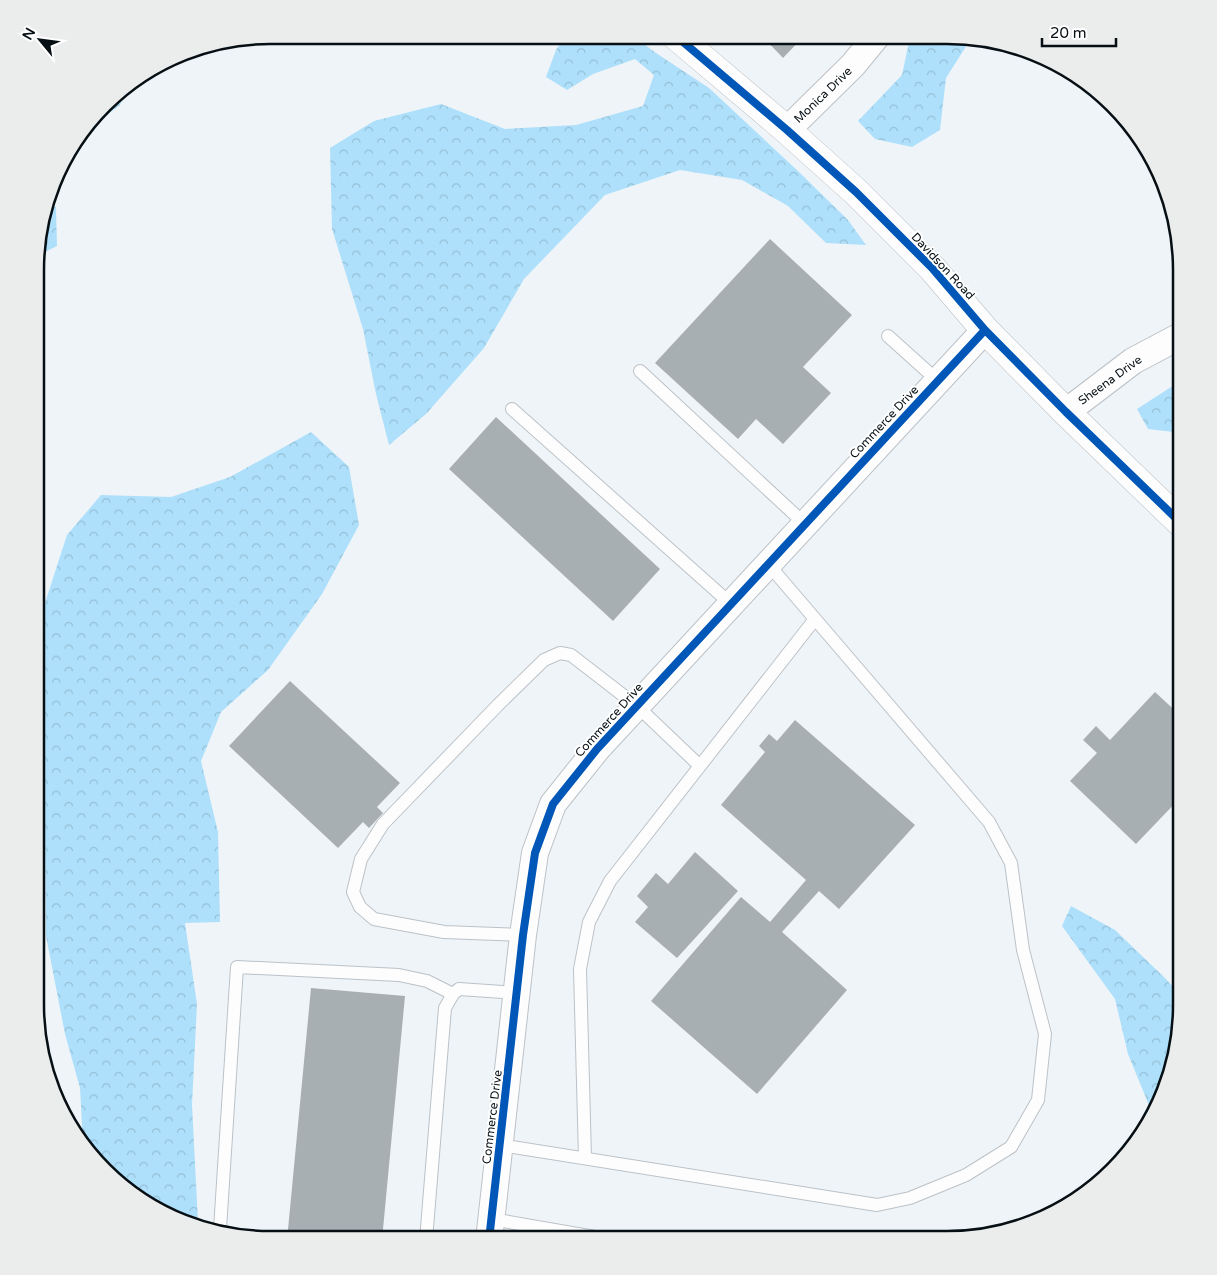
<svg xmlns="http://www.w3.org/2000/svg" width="1217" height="1275" font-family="'Varela Round',sans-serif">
	<defs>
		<pattern id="forest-crowns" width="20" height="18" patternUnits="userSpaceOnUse" patternTransform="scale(1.25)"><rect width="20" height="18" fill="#aee0fb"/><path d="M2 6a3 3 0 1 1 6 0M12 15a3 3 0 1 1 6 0" fill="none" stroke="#94bfd6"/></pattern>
	</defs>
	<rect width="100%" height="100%" fill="#eff4f8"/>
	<path fill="url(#forest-crowns)" d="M 565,36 L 633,36 L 656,53 L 709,88 L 799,172 L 848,220 L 866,245 L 826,243 L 788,206 L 742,180 L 680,170 L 605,195 L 524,279 L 484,348 L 426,414 L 389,445 L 376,394 L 363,329 L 332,229 L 330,148 L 374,121 L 441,104 L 505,129 L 576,125 L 643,106 L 654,75 L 635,59 L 593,74 L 567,90 L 546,77 L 556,50 Z
		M 910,37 L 972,37 L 946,78 L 940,130 L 912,147 L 875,139 L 858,121 L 902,75 Z
		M 128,86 L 120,105 L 83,133 L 115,93 Z
		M 56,207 L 57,246 L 39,255 L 39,224 L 45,208 Z
		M 1182,380 L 1182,433 L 1148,429 L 1137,409 Z
		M 311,432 L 349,467 L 359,525 L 322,594 L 268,670 L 221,712 L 201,761 L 218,832 L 220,922 L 185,923 L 197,1004 L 192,1105 L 198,1222 L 153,1209 L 83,1144 L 80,1088 L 65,1034 L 46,936 L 43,609 L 67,535 L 101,495 L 171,497 L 230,477 Z
		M 1071,906 L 1115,930 L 1165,978 L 1182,997 L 1182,1020 L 1153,1115 L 1128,1054 L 1115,999 L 1062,926 Z"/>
	<path fill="#a8afb3" d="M 762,36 L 804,36 L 783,58 Z
		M 770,239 L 852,315 L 803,367 L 831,393 L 783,444 L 756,419 L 738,439 L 655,363 Z
		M 496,417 L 660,569 L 613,621 L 449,469 Z
		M 290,681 L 400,783 L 377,807 L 383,813 L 369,828 L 363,822 L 338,848 L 229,746 Z
		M 1155,692 L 1182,717 L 1182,796 L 1136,844 L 1070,781 L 1097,753 L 1083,740 L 1096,726 L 1110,740 Z
		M 795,720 L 915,825 L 839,909 L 819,891 L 782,932 L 847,990 L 757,1094 L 651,1001 L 741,897 L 770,922 L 806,880 L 721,805 L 765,752 L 759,746 L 769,734 L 777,741 Z
		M 695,852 L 738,891 L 677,958 L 635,922 L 648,907 L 637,896 L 656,873 L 668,884 Z
		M 311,988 L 405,996 L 382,1240 L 287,1240 Z"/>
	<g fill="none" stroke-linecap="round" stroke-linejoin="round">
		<g stroke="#bbc2c7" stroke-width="14">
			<path id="service" d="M 888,336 L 938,381
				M 640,371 L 805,524
				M 512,409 L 731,604
				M 523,935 L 444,932 L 374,919 L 360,907 L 353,892 L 361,859 L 383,824 L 498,705 L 544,660 L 560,653 L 571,655 L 637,706 L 700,766
				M 500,1145 L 877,1205 L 910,1198 L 966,1175 L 1011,1147 L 1038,1100 L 1045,1034 L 1023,950 L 1011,863 L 989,822 L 768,564
				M 585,1158 L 580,969 L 589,922 L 610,881 L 815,619
				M 492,1219 L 612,1240
				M 220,1229 L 237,967 L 399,975 L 427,981 L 453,994
				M 426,1240 L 445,1008 L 453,994 L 459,989 L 518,993"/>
		</g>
		<g stroke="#bbc2c7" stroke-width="28">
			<path id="minor" d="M 787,130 L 853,65 L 876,37
				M 1066,412 L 1133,361 L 1182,335
				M 489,1240 L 523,935 L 535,853 L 553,804 L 597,749 L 985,330"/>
		</g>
		<g stroke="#bbc2c7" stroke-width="29">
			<path id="tertiary" d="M 676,36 L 787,130 L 856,192 L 932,268 L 985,330 L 1066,412 L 1182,524"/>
		</g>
		<use href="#service" stroke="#fdfdfe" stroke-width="12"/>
		<use href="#minor" stroke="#fdfdfe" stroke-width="26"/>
		<use href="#tertiary" stroke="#fdfdfe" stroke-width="28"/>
		<g stroke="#fff" stroke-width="11">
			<path id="cycleway" d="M 676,36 L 787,130 L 856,192 L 932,268 L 985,330 L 1066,412 L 1182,524
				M 489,1240 L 523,935 L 535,853 L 553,804 L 597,749 L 985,330"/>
		</g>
		<use href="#cycleway" stroke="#0057b8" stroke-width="8"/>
	</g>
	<g text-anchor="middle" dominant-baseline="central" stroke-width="4" stroke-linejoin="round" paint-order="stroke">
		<g font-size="12" fill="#060f14" stroke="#fff">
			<text transform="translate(823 95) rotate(-44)">Monica Drive</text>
			<text transform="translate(943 266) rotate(47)">Davidson Road</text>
			<text transform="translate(1110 380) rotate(-36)">Sheena Drive</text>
			<text transform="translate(884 422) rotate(-47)">Commerce Drive</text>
			<text transform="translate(609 720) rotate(-48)">Commerce Drive</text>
			<text transform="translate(492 1117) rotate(-83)">Commerce Drive</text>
		</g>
	</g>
	<path d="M0 0H1217V1275H0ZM270 44H947A226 226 0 0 1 1173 270V1005A226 226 0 0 1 947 1231H270A226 226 0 0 1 44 1005V270A226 226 0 0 1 270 44Z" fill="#ebecec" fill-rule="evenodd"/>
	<path fill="none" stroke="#060f14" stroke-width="2.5" d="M270 44H947A226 226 0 0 1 1173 270V1005A226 226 0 0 1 947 1231H270A226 226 0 0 1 44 1005V270A226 226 0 0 1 270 44Z"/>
	<g transform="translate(40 40) rotate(299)" stroke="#ffffff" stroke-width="4" paint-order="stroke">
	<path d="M0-4L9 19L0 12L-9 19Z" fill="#060f14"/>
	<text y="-8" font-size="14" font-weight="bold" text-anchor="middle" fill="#060f14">N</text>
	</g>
	<path d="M1042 38v8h74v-8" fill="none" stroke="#060f14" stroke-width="2.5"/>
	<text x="1050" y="38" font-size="15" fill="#060f14" stroke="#ffffff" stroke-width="4" paint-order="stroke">20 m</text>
</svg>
